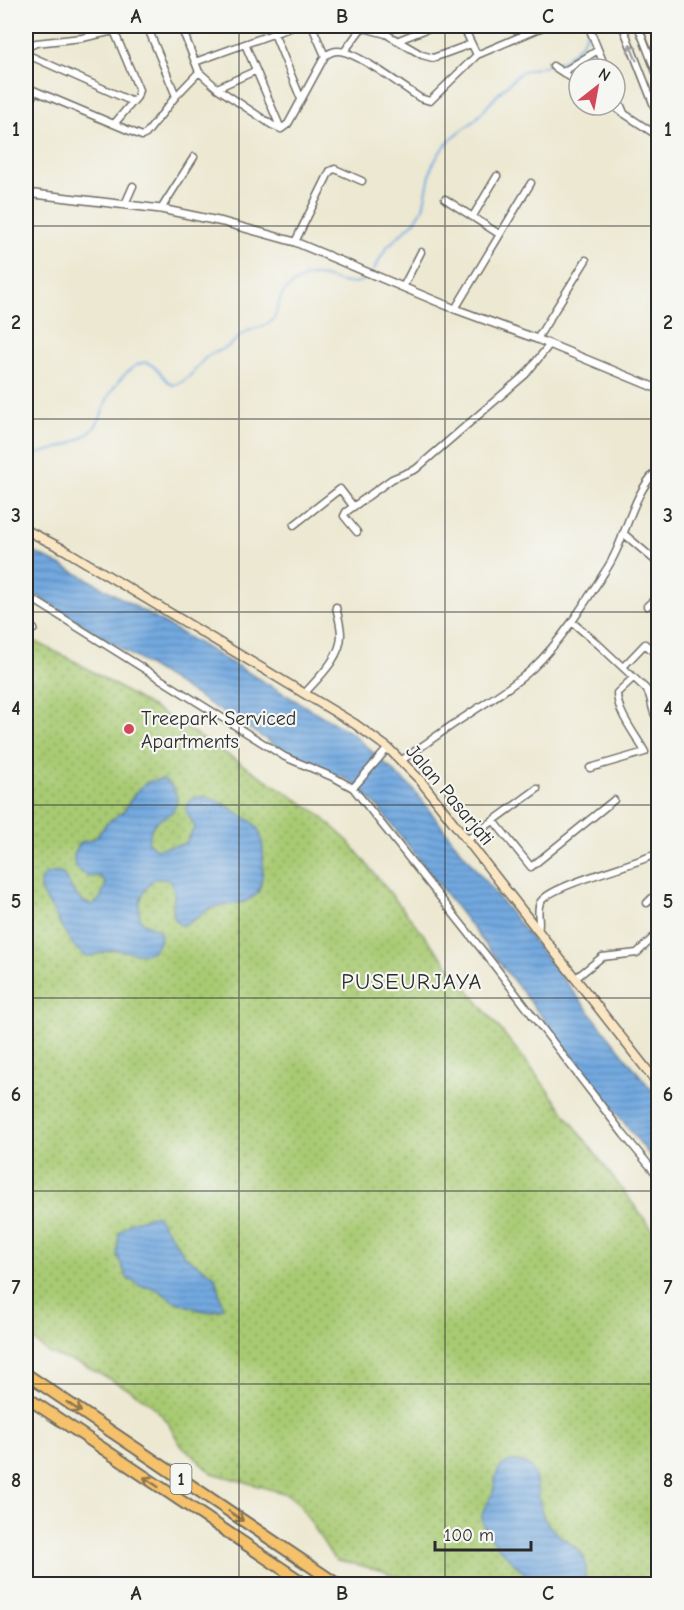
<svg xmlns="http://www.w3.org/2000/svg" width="684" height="1610" font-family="'Comic Neue',sans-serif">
	<defs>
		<pattern id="grass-dots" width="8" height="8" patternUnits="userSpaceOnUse" patternTransform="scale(1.5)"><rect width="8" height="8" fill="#a8ca72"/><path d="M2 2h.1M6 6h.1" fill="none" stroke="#89a45e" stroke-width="1.8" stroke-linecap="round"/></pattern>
		<pattern id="water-rules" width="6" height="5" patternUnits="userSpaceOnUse" patternTransform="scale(1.5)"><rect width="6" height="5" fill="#72a9e0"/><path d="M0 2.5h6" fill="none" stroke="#5e8ab6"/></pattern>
	</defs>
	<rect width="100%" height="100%" fill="#f6f6f2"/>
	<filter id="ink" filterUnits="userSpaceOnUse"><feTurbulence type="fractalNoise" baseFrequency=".0167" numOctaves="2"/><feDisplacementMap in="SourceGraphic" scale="12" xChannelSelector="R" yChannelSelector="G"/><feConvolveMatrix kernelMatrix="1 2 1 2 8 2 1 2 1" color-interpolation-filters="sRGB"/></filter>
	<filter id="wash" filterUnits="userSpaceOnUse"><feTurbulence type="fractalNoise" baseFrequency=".008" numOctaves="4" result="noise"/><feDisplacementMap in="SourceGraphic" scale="24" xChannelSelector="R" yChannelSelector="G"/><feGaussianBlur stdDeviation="1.35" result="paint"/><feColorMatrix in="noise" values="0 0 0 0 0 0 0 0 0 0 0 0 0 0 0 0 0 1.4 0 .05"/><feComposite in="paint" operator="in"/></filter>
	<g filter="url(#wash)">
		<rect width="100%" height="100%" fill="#ece8d1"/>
		<path fill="url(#grass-dots)" stroke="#6a7a4e" stroke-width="1.5" d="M 26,637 L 76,662 L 167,716 L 315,811 L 348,841 L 525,1060 L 658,1237 L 658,1584 L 406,1584 L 384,1571 L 337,1560 L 332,1556 L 299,1504 L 287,1494 L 212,1473 L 180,1444 L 167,1421 L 151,1404 L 132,1391 L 85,1366 L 48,1353 L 26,1333 Z"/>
		<path fill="url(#water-rules)" stroke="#4e6a86" stroke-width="1.5" d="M 26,548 L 90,580 L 353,734 L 413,789 L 443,828 L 658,1098 L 658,1166 L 379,808 L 351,781 L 299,760 L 26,589 Z
			M 163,779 C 176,787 183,801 170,814 C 165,818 158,819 154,824 C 150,830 150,836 148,842 L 156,849 L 185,844 L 195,827 L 186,811 L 187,805 L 192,798 C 211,794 223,803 238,813 C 244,817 253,821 257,827 C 266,841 264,875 259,891 C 247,908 226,901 210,909 C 199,915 193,924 180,925 C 163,908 185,891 166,879 L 154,879 C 143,890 134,907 142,922 L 159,930 L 161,935 C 155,965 133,950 114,950 C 104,951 96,956 86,956 C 69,946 61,924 51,907 C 48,902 43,897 41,892 C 36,876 50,870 63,874 C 71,886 76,902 92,905 L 100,899 L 106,884 L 100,876 L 89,877 L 76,868 C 71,857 75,851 81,842 L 92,840 L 97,836 L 107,823 L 124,811 L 135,793 L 147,782 Z
			M 156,1215 L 186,1257 L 215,1276 L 223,1308 L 211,1312 L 200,1310 L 174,1301 L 156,1289 L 141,1286 L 127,1278 L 117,1254 L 119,1233 L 131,1222 Z
			M 510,1461 C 519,1461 525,1462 531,1469 C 539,1478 538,1505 544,1518 C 555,1539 579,1543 585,1561 C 587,1568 585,1577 585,1584 L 539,1584 C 524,1575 481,1534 482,1517 C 482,1506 492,1501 493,1491 C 496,1477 495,1467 510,1461 Z"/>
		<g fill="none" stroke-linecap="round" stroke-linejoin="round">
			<path stroke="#72a9e0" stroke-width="2" d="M 373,271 L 387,247 L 416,220 L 423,208 L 432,166 L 440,152 L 452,138 L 475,120 L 501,91 L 521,72 L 563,61 L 572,53 L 581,44 L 590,26
				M 26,456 C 47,452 74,446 91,431 C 102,422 103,405 110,394 C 117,383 134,359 148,363 C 159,367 163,379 172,385 C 193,381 193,367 208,356 C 215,352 223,350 229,346 C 236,341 240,334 248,331 C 258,327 265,327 273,320 C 277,313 278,304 281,297 C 285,290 291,285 298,281 C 325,264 344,297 370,276"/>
		</g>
	</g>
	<g filter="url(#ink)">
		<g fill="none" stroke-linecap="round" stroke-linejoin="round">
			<g stroke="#6f6d65" stroke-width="9">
				<path id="minor" d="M 112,26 L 139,90 L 137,97 L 114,124
					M 147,26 L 176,96
					M 181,26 L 199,72 L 217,88 L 272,125 L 281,129
					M 271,26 L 301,99
					M 312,26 L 325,56
					M 463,26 L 477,55
					M 613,26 L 630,26
					M 638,26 L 658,77
					M 360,27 L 386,34 L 422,55 L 433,58 L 471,44
					M 623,27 L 658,116
					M 590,30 L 606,69
					M 184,35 L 210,26
					M 399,40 L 434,26
					M 245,44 L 281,129
					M 26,48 L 36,43 L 82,38 L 114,31
					M 344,52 L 363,26
					M 26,54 L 133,102
					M 195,62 L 295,26
					M 553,66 L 579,83
					M 563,72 L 598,50
					M 26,87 L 142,136 L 146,134 L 176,96 L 199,72
					M 217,88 L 255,71
					M 615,92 L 624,113
					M 611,105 L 658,136
					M 26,109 L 35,91
					M 281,129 L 288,124 L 325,56 C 329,53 332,51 338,51 C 356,51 403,87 420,98 L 430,101 L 477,55 L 545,26
					M 445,199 L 499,234
					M 125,204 L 133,186
					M 161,209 L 194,157
					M 473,216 L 497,176
					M 295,242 L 330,171 L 335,169 L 362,181
					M 403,287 L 421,252
					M 455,309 L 531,183
					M 537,339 L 586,260
					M 294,525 L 340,489 L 353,506
					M 357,532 L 344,516 L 346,512 L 392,479 L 416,469 L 526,374 L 550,344
					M 623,533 L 658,563
					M 26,595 L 285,757 L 335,778 L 353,788 L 490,960 L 624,1135 L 658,1176
					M 647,606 L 658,596
					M 572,622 L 599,645 L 646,689 C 654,700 649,708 658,720
					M 26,626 L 34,629
					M 623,667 L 645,644 L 658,656
					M 657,670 L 658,669
					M 304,694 C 318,678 341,658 341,635 C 341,626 338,616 336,607
					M 402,760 C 423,746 444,730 466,716 C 488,701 513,687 533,668 C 561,641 583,606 604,573 C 627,540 629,498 658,469
					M 590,768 L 645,752 C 636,735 617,713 617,693 L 633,678
					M 353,788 L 388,748
					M 494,821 L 531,867 L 614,800
					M 467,840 L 537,789
					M 647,903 L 658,892
					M 538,931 C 541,922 536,911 540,903 C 548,885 636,865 658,853
					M 576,978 L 602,957 L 637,953 L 658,933"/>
			</g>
			<g stroke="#6f6d65" stroke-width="10">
				<path id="tertiary" d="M 26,193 L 161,209 L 223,222 L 295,242 L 455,309 L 537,339 L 658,389"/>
			</g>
			<g stroke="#6f6d65" stroke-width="11">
				<path id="secondary" d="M 26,530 L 65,550 L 355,724 L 388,748 L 420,780 L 658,1084"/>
			</g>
			<g stroke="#6f6d65" stroke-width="14">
				<path id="motorway" d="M 26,1374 L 337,1584
					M 26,1397 L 305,1584"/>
			</g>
			<use href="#minor" stroke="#fff" stroke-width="6"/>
			<use href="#tertiary" stroke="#fff" stroke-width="7"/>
			<use href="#secondary" stroke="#fbe6c4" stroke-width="8"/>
			<use href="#motorway" stroke="#f5c16b" stroke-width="10"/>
		</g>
		<defs><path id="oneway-shaft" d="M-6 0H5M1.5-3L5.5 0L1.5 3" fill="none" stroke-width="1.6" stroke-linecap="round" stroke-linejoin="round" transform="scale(1.5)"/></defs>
		<use stroke="#a0a0a0" href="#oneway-shaft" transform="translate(633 52) rotate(-112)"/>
		<g stroke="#90764b">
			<use href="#oneway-shaft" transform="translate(74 1407) rotate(34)"/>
			<use href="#oneway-shaft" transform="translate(151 1482) rotate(-146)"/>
			<use href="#oneway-shaft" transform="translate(236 1516) rotate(34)"/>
		</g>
	</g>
	<path fill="none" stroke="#2b2b2b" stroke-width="1.5" stroke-opacity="0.55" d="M 239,26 L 239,1584M 445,26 L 445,1584M 26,226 L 658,226M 26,419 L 658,419M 26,612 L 658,612M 26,805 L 658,805M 26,998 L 658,998M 26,1191 L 658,1191M 26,1384 L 658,1384"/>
	<circle fill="#d1495b" stroke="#f6f6f2" stroke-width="2" cx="129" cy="729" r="6"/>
	<g text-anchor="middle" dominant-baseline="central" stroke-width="4.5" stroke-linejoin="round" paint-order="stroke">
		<rect fill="#f6f6f2" stroke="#686867" stroke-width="1.5" x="170.5" y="1464" width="21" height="30" rx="4.5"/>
		<g font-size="18" font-weight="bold" fill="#2b2b2b">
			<text x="181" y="1479">1</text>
		</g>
		<g font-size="20" fill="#2b2b2b" stroke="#f6f6f2" text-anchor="start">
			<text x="141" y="718">Treepark Serviced<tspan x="141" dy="23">Apartments</tspan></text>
		</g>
		<g font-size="20" fill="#2b2b2b" stroke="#f6f6f2">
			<text transform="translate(450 795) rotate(50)">Jalan Pasarjati</text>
		</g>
		<g font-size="22" letter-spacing="1.5" fill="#2b2b2b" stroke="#f6f6f2">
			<text x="412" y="982">PUSEURJAYA</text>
		</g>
	</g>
	<rect width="684" height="1610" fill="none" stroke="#f6f6f2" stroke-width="66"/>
	<g transform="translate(597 87) rotate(31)"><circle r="28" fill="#f6f6f2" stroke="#a5a5a2" stroke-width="1.5"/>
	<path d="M0-4.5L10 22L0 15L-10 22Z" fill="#d1495b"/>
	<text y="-9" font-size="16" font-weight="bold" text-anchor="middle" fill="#2b2b2b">N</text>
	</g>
	<path d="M435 1541v9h96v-9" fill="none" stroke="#2b2b2b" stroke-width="3"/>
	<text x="444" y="1541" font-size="18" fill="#2b2b2b" stroke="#f6f6f2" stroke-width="4.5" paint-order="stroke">100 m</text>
	<rect x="33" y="33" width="618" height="1544" fill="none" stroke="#2b2b2b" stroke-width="2"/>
	<g font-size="20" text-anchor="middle" font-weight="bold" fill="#2b2b2b">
		<text x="136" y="23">A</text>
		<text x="342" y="23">B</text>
		<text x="548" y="23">C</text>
		<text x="16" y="136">1</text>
		<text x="668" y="136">1</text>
		<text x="16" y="329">2</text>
		<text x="668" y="329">2</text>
		<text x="16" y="522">3</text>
		<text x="668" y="522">3</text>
		<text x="16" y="715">4</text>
		<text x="668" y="715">4</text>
		<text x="16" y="908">5</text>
		<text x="668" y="908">5</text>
		<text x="16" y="1101">6</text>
		<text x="668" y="1101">6</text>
		<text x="16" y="1294">7</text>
		<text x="668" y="1294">7</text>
		<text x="16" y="1487">8</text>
		<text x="668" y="1487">8</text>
		<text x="136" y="1600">A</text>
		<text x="342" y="1600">B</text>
		<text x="548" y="1600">C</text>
	</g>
</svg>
